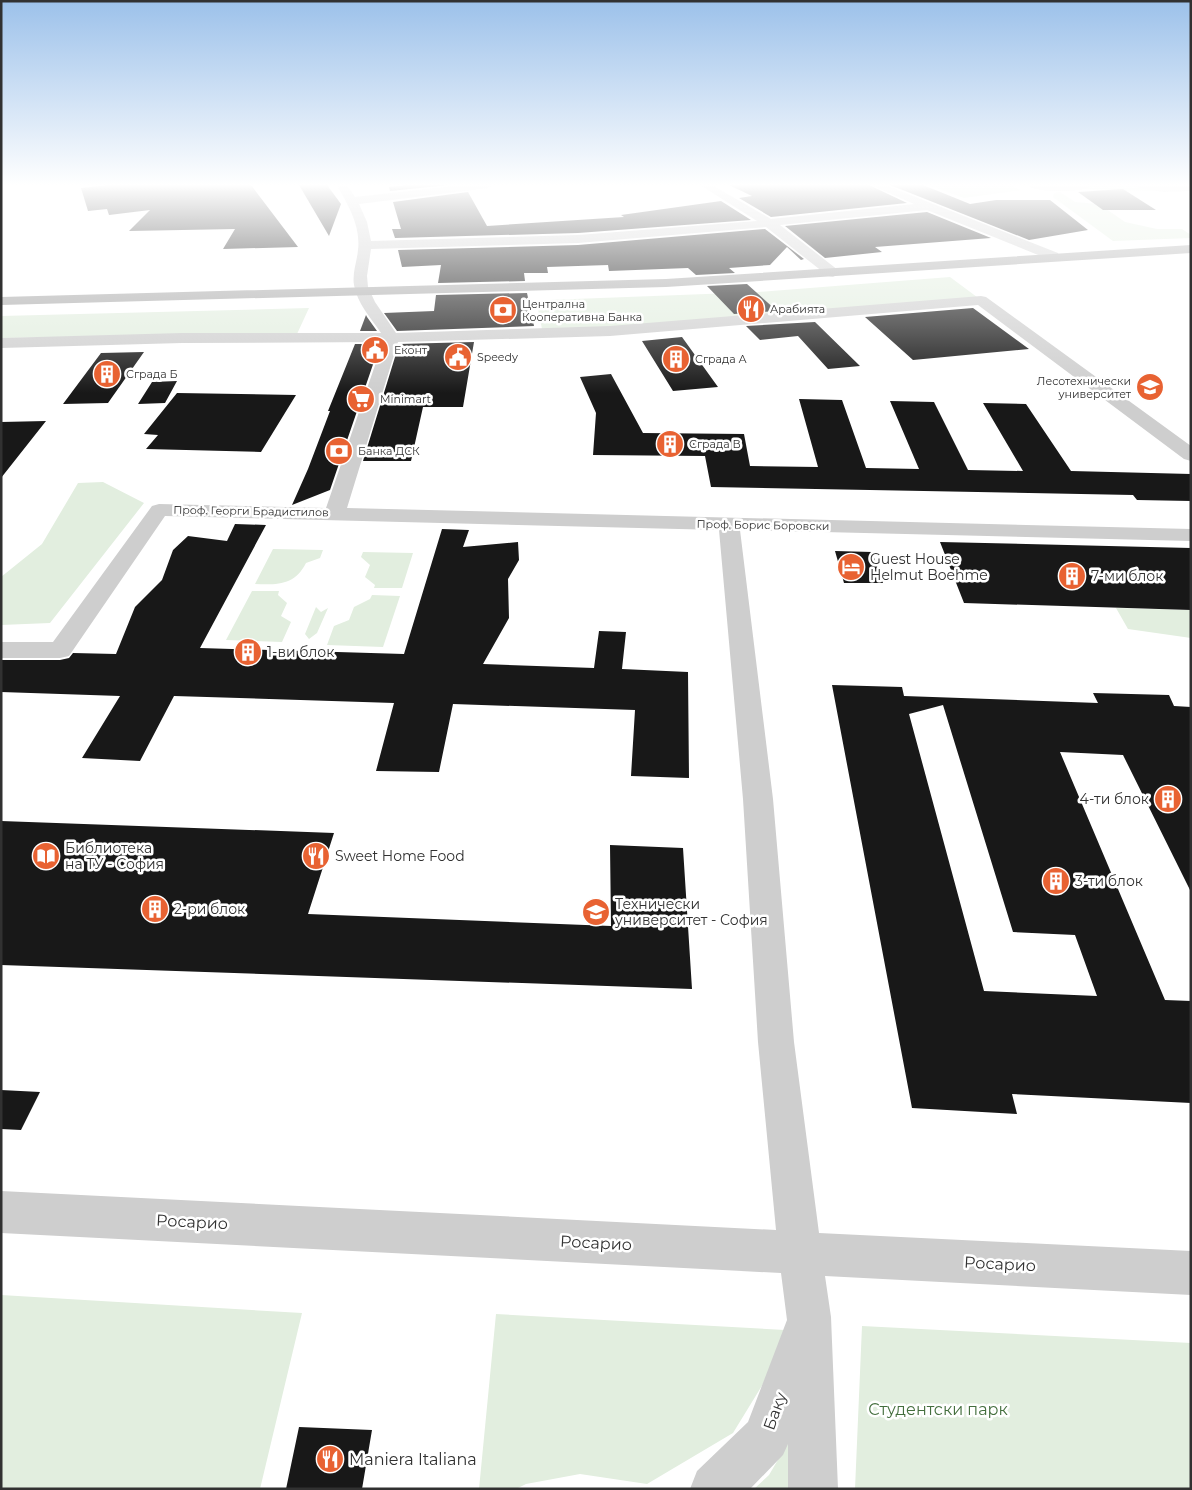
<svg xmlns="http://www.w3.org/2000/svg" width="1192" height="1490" font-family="Montserrat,sans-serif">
	<rect width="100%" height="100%" fill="#fff"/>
	<path fill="#e2eedf" d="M 928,185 L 1009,185 L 1022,190 L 964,198 Z
		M 1094,185 L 1134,185 L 1163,191 L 1076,189 Z
		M 1060,192 L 1075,202 L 1099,204 L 1125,222 L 1157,229 L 1182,229 L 1191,235 L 1191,238 L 1113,241 L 1053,197 L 1054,193 Z
		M 950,277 L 981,300 L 543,334 L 537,304 L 548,300 L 759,292 Z
		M 309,308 L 297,334 L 1,338 L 1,316 Z
		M 103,482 L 144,503 L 50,623 L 1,625 L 1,577 L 42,544 L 78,483 Z
		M 273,549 L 323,550 L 320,558 L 306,563 C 295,585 278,585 255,584 Z
		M 363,552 L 413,553 L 402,588 L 374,588 L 375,585 L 365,577 L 370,565 L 361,557 Z
		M 252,591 L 279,591 L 278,595 L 287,603 L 281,616 L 291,622 L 282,642 L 226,640 Z
		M 372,595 L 400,596 L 383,647 L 327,645 L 334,626 L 349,620 L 354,607 L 370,599 Z
		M 316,607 L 321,612 L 328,608 L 317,633 L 309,639 L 305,634 Z
		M 1116,608 L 1191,610 L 1191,638 L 1128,629 Z
		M 1,1295 L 302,1313 L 260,1489 L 1,1489 Z
		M 496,1314 L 785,1330 L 763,1384 L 733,1433 L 647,1484 L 580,1474 L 526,1484 L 516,1489 L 479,1489 Z
		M 862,1326 L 1191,1343 L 1191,1489 L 855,1489 Z
		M 798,1426 L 803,1489 L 754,1489 L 769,1475 Z"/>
	<path fill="#181818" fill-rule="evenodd" d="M 110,185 L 251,185 L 298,247 L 223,249 L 235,229 L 129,231 L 150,210 L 109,215 L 107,209 L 88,211 L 81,188 Z
		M 299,185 L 327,185 L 341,204 L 329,236 Z
		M 407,185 L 448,185 L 390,191 L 389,187 Z
		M 729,185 L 869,185 L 907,203 L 771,217 L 739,198 L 752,196 Z
		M 890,185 L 923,185 L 970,204 L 996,200 L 1050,200 L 1088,230 L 1029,240 Z
		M 1123,189 L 1156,210 L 1103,210 L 1078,192 Z
		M 468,192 L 487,226 L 624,217 L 621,215 L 721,201 L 751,220 L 578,233 L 395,238 L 392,229 L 401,229 L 393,202 Z
		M 927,212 L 991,238 L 875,247 L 882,252 L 825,258 L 785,226 Z
		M 765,229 L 804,259 L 801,260 L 787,247 L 770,265 L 729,268 L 735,273 L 696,275 L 688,268 L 609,271 L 608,265 L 547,267 L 548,273 L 524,273 L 525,281 L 438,283 L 441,265 L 402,267 L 398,250 L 578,245 Z
		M 747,284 L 777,311 L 734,314 L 707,286 Z
		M 527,293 L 534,326 L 397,331 L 384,313 L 434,311 L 436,295 Z
		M 973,308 L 1029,349 L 913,360 L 865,317 Z
		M 366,315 L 367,317 L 377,331 L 360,331 Z
		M 815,322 L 860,366 L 828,369 L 798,336 L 760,340 L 746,326 Z
		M 682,337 L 718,387 L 673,391 L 642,341 Z
		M 474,342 L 463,407 L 423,407 L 411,461 L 363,461 L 399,344 Z
		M 355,344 L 380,344 L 330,490 L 292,505 L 308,469 L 330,411 L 328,411 Z
		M 144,352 L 108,403 L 63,404 L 101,353 Z
		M 611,374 L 643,433 L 744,434 L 750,466 L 818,467 L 799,399 L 842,400 L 866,468 L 919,469 L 890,401 L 934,402 L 968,470 L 1023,471 L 983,403 L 1026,404 L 1071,471 L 1191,474 L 1191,501 L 1137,500 L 1133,495 L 711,487 L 705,456 L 593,455 L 596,413 L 580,377 Z
		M 177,381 L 165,403 L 138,404 L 152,382 Z
		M 177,393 L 296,395 L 261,452 L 146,449 L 158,435 L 144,434 Z
		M 46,421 L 1,478 L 1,422 Z
		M 235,524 L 266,525 L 200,648 L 404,654 L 442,529 L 469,530 L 463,547 L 518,542 L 519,560 L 508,579 L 509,618 L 483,664 L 594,668 L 599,631 L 626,632 L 622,669 L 688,672 L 689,778 L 631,776 L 635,710 L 453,704 L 439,772 L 376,771 L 394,703 L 174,696 L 140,761 L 82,758 L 120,696 L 1,692 L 1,660 L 60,660 L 69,658 L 73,653 L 116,654 L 135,607 L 162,580 L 173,550 L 188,536 L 227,541 Z
		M 940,542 L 1191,548 L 1191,610 L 964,603 Z
		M 835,551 L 872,552 L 883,583 L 844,583 Z
		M 832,685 L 902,687 L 904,696 L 1098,703 L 1093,693 L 1169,695 L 1174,706 L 1191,707 L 1191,892 L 1123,755 L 1060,752 L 1165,1000 L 1191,1001 L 1191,1103 L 1012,1094 L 1017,1114 L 912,1108 ZM 943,705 L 1013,932 L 1075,935 L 1097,996 L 984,991 L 909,714 Z
		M 1,821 L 334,833 L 308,914 L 611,926 L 610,845 L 683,848 L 692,989 L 1,965 Z
		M 1,1090 L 40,1092 L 21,1130 L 1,1129 Z
		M 299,1427 L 372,1430 L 362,1489 L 286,1489 Z"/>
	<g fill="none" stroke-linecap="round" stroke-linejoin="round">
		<path fill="#cecece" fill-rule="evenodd" d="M 337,185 L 347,185 L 355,197 L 463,185 L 493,185 L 488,188 L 359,204 L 367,222 L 371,241 L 578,235 L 757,221 L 700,185 L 712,185 L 771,219 L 914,204 L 871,185 L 885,185 L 1058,253 L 1059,256 L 1058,259 L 1048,259 L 927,210 L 780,225 L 838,270 L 840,273 L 833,277 L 828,276 L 766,227 L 578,243 L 371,249 L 367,276 L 368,287 L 375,302 L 396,333 L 610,326 L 981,296 L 986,297 L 1191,446 L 1191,461 L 1184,459 L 978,305 L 610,336 L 398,342 L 347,508 L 1191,529 L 1191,541 L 740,530 L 773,799 L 794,1042 L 819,1233 L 1191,1251 L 1191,1295 L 825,1276 L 831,1317 L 838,1489 L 788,1489 L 788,1444 L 783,1455 L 750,1489 L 690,1489 L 697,1471 L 748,1422 L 787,1320 L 781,1273 L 1,1233 L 1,1191 L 776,1230 L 758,1042 L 743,799 L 719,530 L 165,516 L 69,656 L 60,658 L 1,658 L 1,642 L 53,642 L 152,506 L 159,504 L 326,508 L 383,342 L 182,343 L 1,348 L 1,338 L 182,333 L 381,333 C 371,318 357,303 354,285 C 352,273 357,262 358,250 C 361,226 348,205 337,185 Z
			M 1027,185 L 1093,185 C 1085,193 1034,193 1027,185 Z
			M 1135,185 L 1191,185 L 1191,191 L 1163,192 L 1136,187 Z"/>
		<path fill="#a9a9a9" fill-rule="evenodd" d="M 1191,245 L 1191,253 L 666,287 L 1,305 L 1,297 L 666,279 Z"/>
	</g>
	<linearGradient id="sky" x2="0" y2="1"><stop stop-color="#9cc1ea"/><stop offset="0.47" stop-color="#fff"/><stop offset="1" stop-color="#fff" stop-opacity="0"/></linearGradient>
	<rect width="1192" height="393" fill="url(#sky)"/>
	<defs>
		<g id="restaurant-disc" transform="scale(1.4375)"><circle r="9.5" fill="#e86232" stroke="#fff"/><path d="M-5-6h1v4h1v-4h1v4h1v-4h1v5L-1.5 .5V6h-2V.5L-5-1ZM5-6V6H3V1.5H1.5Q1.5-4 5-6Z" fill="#fff"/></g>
		<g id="bank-disc" transform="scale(1.4375)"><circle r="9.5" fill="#e86232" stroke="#fff"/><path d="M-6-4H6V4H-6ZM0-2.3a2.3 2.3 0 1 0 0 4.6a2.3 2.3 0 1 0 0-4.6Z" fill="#fff"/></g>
		<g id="civic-disc" transform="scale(1.4375)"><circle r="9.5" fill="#e86232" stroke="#fff"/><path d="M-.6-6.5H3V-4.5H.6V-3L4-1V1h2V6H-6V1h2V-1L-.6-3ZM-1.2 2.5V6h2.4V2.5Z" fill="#fff"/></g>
		<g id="building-disc" transform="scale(1.4375)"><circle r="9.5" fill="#e86232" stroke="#fff"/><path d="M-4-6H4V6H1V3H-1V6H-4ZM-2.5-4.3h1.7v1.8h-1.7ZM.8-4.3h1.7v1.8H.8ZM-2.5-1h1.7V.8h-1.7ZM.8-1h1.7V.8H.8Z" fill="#fff"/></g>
		<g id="university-disc" transform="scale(1.4375)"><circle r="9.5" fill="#e86232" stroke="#fff"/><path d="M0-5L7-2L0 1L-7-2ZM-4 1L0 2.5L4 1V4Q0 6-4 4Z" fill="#fff"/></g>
		<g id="supermarket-disc" transform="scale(1.4375)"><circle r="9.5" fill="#e86232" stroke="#fff"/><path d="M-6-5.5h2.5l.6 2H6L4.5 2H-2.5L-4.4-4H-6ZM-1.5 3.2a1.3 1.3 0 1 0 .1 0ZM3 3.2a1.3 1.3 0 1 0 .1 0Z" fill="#fff"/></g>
		<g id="hotel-disc" transform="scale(1.4375)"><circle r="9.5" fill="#e86232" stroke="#fff"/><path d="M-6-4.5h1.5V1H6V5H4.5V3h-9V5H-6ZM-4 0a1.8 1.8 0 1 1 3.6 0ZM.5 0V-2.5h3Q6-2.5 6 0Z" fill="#fff"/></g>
		<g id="library-disc" transform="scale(1.4375)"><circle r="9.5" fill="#e86232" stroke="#fff"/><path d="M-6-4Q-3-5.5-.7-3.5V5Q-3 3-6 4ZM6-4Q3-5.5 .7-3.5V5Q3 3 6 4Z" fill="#fff"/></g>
	</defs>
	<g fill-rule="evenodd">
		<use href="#restaurant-disc" x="751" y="309"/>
		<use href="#bank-disc" x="503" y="310"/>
		<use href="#civic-disc" x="375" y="350"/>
		<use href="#civic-disc" x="458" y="357"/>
		<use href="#building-disc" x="676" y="359"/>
		<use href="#building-disc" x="107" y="374"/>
		<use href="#university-disc" x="1150" y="387"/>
		<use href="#supermarket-disc" x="361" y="399"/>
		<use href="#building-disc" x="670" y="444"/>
		<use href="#bank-disc" x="339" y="451"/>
		<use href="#hotel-disc" x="851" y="567"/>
		<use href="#building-disc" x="1072" y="576"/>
		<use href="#building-disc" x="248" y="652"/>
		<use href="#building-disc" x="1168" y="799"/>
		<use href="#library-disc" x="46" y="856"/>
		<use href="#restaurant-disc" x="316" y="856"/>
		<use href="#building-disc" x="1056" y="881"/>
		<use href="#building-disc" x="155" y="909"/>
		<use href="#university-disc" x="596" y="912"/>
		<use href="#restaurant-disc" x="330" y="1459"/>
	</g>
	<g text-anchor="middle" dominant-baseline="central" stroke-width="5" stroke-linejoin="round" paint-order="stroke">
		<g font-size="11" fill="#313131" stroke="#fff" text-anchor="start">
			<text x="522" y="304">Централна<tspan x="522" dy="13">Кооперативна Банка</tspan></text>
			<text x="770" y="309">Арабията</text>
			<text x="394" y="350">Еконт</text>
			<text x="477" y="357">Speedy</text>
			<text x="695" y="359">Сграда А</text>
			<text x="126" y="374">Сграда Б</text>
			<text x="1131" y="381" text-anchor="end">Лесотехнически<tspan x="1131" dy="13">университет</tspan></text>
			<text x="380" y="399">Minimart</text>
			<text x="689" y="444">Сграда В</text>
			<text x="358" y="451">Банка ДСК</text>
		</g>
		<g font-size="11" fill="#313131" stroke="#fff">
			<text transform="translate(251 511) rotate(1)">Проф. Георги Брадистилов</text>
			<text transform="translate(763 525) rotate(1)">Проф. Борис Боровски</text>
		</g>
		<g font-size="14" fill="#313131" stroke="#fff" text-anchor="start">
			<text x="870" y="559">Guest House<tspan x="870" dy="16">Helmut Boehme</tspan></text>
			<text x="1091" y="576">7-ми блок</text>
			<text x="267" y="652">1-ви блок</text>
			<text x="1149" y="799" text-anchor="end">4-ти блок</text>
			<text x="65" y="848">Библиотека<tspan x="65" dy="16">на ТУ - София</tspan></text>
			<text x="335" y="856">Sweet Home Food</text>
			<text x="1075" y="881">3-ти блок</text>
			<text x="615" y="904">Технически<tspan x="615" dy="16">университет - София</tspan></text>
			<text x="174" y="909">2-ри блок</text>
		</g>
		<g font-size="16" fill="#313131" stroke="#fff">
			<text transform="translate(192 1222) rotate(3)">Росарио</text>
			<text transform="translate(596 1243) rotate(3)">Росарио</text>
			<text transform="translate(1000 1264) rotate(3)">Росарио</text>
			<text transform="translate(775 1411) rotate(-70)">Баку</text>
		</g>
		<g font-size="16" fill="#436e3d" stroke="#fff">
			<text x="938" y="1409">Студентски парк</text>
		</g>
		<g font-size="16" fill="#313131" stroke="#fff" text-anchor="start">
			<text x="349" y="1459">Maniera Italiana</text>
		</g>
	</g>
	<rect width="1192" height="1490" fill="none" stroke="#313131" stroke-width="5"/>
</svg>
